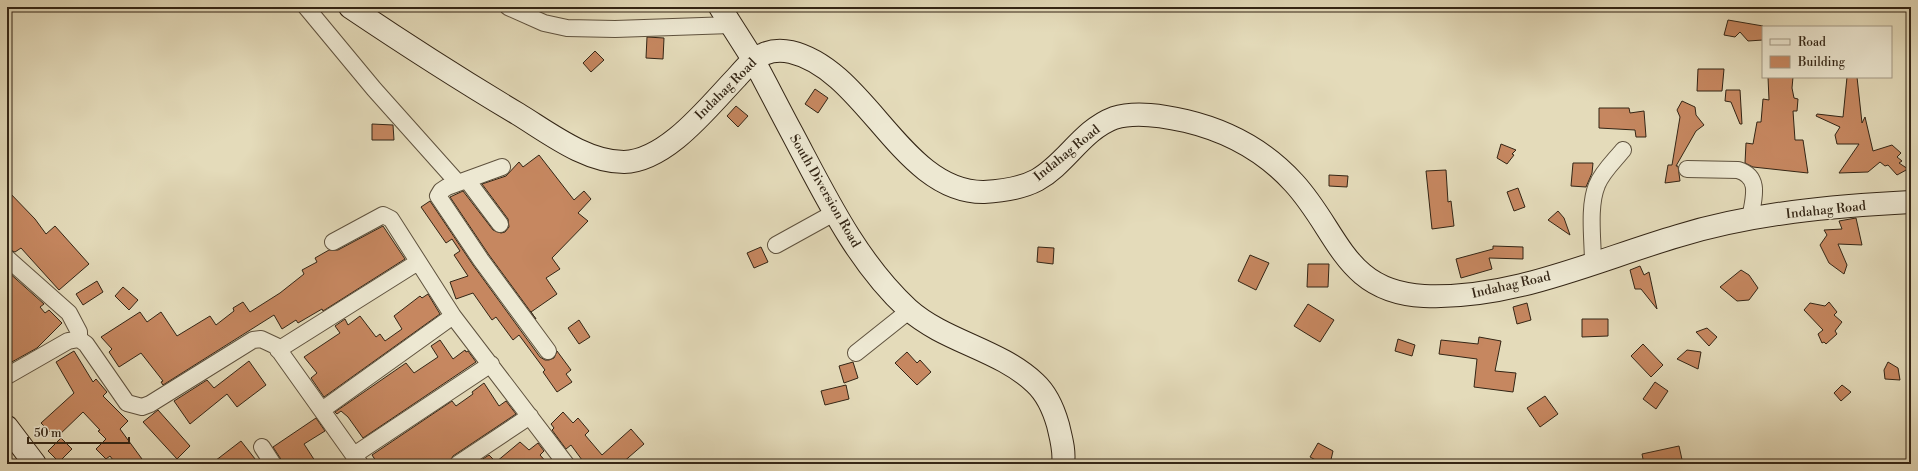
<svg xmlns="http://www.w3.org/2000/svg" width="1918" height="471" font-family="'Libre Bodoni',serif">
	<rect width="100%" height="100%" fill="#e4dbba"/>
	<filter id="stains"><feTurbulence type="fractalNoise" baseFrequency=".005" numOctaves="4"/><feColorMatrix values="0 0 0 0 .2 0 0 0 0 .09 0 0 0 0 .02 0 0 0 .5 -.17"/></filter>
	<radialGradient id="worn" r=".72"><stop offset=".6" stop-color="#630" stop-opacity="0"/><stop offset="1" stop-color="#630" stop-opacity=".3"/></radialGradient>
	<path fill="#c68760" stroke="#332515" d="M 1728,20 L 1763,26 L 1763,40 L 1748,41 L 1740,32 L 1735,37 L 1724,35 Z
		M 647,37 L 664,38 L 663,59 L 646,58 Z
		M 595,51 L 604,60 L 591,72 L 583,63 Z
		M 1698,69 L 1724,69 L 1722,91 L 1697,91 Z
		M 1768,77 L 1793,77 L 1792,88 L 1794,98 L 1798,99 L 1797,111 L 1793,111 L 1795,140 L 1803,140 L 1808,173 L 1753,167 L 1745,163 L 1746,143 L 1753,144 L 1757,122 L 1761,122 L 1763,99 L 1769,100 Z
		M 1847,77 L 1857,77 L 1862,123 L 1865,117 L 1873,151 L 1892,145 L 1901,153 L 1897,157 L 1902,161 L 1899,163 L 1908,169 L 1897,175 L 1888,165 L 1885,166 L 1880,162 L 1868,172 L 1839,173 L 1859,144 L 1837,144 L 1835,135 L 1840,127 L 1816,116 L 1817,114 L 1843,117 Z
		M 815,89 L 828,98 L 818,113 L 805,104 Z
		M 1726,90 L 1740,90 L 1742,124 L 1740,124 L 1731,102 L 1725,101 Z
		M 1682,101 L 1695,107 L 1696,115 L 1704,125 L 1696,131 L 1676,166 L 1678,166 L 1680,181 L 1665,183 L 1668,165 L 1672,165 L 1680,117 L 1677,110 Z
		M 736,106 L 748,116 L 738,127 L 727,116 Z
		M 1599,108 L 1629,108 L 1630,113 L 1644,111 L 1646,137 L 1636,137 L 1635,130 L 1599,128 Z
		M 372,124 L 393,125 L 394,140 L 372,140 Z
		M 1501,144 L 1516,150 L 1512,154 L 1514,155 L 1507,164 L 1497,158 Z
		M 539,155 L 574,200 L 584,191 L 591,199 L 578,213 L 588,221 L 552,258 L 560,269 L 546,278 L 557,294 L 531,312 L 536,319 L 489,255 L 450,197 L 463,191 L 493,230 L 501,233 L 505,232 L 509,227 L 508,219 L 482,184 L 506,176 L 519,162 L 523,167 Z
		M 1573,163 L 1593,163 L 1592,173 L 1586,187 L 1571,186 Z
		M 1446,170 L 1448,202 L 1451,201 L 1454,226 L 1432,229 L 1426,171 Z
		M 1329,175 L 1348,176 L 1347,187 L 1329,186 Z
		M 1518,188 L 1525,207 L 1514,211 L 1507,192 Z
		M 7,190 L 35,219 L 46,234 L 55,226 L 89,264 L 59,290 L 21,248 L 15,252 L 7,249 Z
		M 430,201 L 473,265 L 540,357 L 545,360 L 549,360 L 554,358 L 557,351 L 571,370 L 566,374 L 572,382 L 557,392 L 543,372 L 545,370 L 519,335 L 513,340 L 496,317 L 492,320 L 473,293 L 456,299 L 450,282 L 468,276 L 454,255 L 460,251 L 452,239 L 446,243 L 421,207 Z
		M 1558,211 L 1564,218 L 1570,235 L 1548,220 Z
		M 1856,218 L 1862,245 L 1838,244 L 1847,265 L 1844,274 L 1829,263 L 1820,245 L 1827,235 L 1824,230 L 1842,229 L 1839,221 Z
		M 383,226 L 405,259 L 323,311 L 322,309 L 298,323 L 296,320 L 282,329 L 274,315 L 163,385 L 161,382 L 163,381 L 141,353 L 119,367 L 109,352 L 112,349 L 101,337 L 140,312 L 147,322 L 161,312 L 177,336 L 210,316 L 216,325 L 234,311 L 233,308 L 243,302 L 250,312 L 280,293 L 304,274 L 302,270 L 317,262 L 315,258 L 329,250 L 338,250 Z
		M 1493,246 L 1523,247 L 1523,259 L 1489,258 L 1492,269 L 1461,278 L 1456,259 L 1493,249 Z
		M 761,247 L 768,262 L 754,268 L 747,253 Z
		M 1038,247 L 1054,248 L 1053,264 L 1037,262 Z
		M 1250,255 L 1269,263 L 1256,290 L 1238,281 Z
		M 1308,264 L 1329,264 L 1328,287 L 1307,287 Z
		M 1640,266 L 1644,275 L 1649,272 L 1657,309 L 1641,289 L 1635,289 L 1630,270 Z
		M 1741,270 L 1749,275 L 1758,288 L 1749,300 L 1737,301 L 1720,287 Z
		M 7,271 L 44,304 L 40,307 L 45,313 L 49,310 L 62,323 L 37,348 L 10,363 L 7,360 Z
		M 97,281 L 103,292 L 83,305 L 76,294 Z
		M 123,287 L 138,300 L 129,310 L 115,296 Z
		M 428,294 L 440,314 L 324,397 L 311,378 L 317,373 L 304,357 L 340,333 L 335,326 L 345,319 L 348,325 L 360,316 L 376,337 L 380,334 L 385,341 L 402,329 L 394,316 L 420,296 L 422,298 Z
		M 1829,302 L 1837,312 L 1834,315 L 1842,322 L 1835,331 L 1837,334 L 1826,344 L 1824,342 L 1822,343 L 1818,334 L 1823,330 L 1804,310 L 1810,303 L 1825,306 Z
		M 1527,303 L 1531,320 L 1517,324 L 1513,307 Z
		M 1308,304 L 1334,320 L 1320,342 L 1294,326 Z
		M 1582,319 L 1608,319 L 1608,336 L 1582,337 Z
		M 579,320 L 590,337 L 579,344 L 568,328 Z
		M 1707,328 L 1717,337 L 1709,346 L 1696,332 Z
		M 1479,337 L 1501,341 L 1495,371 L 1516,373 L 1513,392 L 1474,387 L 1477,359 L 1439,354 L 1441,340 L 1478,344 Z
		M 1398,339 L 1415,345 L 1412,356 L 1395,351 Z
		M 440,340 L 453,359 L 465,350 L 466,352 L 468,351 L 476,362 L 363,438 L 348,417 L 341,411 L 337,414 L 335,412 L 406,363 L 414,373 L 438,357 L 431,346 Z
		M 1643,344 L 1663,365 L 1651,377 L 1631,356 Z
		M 1687,350 L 1701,352 L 1698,369 L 1677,359 Z
		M 74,351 L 93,382 L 96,379 L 107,392 L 103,396 L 128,421 L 120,429 L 142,459 L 133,464 L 116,464 L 110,456 L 106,459 L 96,449 L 106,439 L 98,431 L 100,430 L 83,412 L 56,438 L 41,423 L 74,393 L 56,362 Z
		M 907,352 L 917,363 L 920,360 L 931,372 L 917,385 L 895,363 Z
		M 249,361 L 266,385 L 237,407 L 227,394 L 190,424 L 174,401 L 207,380 L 214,388 Z
		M 853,362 L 858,378 L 844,383 L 839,366 Z
		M 1888,362 L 1898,368 L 1900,380 L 1885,379 L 1884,370 Z
		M 1655,382 L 1668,391 L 1656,409 L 1643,399 Z
		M 484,383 L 499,406 L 506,401 L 516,414 L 453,456 L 449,464 L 378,464 L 372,455 L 452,401 L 456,406 L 473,394 L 472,392 Z
		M 846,385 L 849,399 L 825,405 L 821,391 Z
		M 1842,385 L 1851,392 L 1841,401 L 1834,393 Z
		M 1545,396 L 1558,414 L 1540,427 L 1527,408 Z
		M 158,410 L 190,446 L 177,459 L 143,422 Z
		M 563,412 L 573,423 L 578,418 L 589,431 L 585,435 L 602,455 L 631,429 L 644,444 L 621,464 L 585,464 L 571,445 L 566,449 L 552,430 L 554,428 L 551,424 Z
		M 316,418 L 325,431 L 304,444 L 317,464 L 284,464 L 273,447 Z
		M 61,438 L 72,449 L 59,462 L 48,451 Z
		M 241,441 L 259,464 L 211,464 Z
		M 520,442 L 529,450 L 538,443 L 544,451 L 540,455 L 548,464 L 475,464 L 489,455 L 496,462 Z
		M 1318,443 L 1333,451 L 1330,464 L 1323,464 L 1310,457 Z
		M 1679,446 L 1683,464 L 1644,464 L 1642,454 Z"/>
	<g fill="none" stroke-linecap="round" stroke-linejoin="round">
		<g stroke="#5f523e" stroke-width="18">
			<path id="street" d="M 306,7 L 374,89 L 458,183
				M 508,7 L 544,23 L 567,28 L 615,29 L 731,25
				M 502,167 L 447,187 L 441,191 L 438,196 L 481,260 L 548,351
				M 1687,169 L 1738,170 C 1762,177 1753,200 1750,219
				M 467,180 L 500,224
				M 333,242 L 383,215 L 391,219 L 453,316 L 566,464
				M 776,245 L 834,213
				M 7,258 L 69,313 L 79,332 L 79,339
				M 1593,263 C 1593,241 1588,206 1597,185 C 1602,172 1615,160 1623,150
				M 278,350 L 418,262
				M 856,353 L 910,310
				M 7,376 L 68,341 L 79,339 L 86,344 L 127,403 L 142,407 L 150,404 L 253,340 L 261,339 L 276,346 L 360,464
				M 322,410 L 453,316
				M 262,447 L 273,464
				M 354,455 L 491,364
				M 458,464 L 530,416"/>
		</g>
		<g stroke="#332515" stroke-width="24">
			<path id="secondary" d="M 350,7 C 405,44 461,80 518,114 C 549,133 586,162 624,162 C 667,161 709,106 737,77 C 745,68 753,58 764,54 C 773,50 782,50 791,52 C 867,70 902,193 984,192 C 1001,191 1022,188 1037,180 C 1066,164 1082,130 1114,118 C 1136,111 1164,116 1186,121 C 1228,131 1265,151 1294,183 C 1339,232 1344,292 1424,296 C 1512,300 1596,260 1678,236 C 1753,213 1833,206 1911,202
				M 720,7 C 731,25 743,43 754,61 C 767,85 779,109 792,133 C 825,195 856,261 908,309 C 945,342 999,349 1035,383 C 1047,394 1054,411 1058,425 C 1061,438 1065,451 1063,464
				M 7,427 L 35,464"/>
		</g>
		<use href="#street" stroke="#ede8d2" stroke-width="16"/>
		<use href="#secondary" stroke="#ede8d2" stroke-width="22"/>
	</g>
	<g text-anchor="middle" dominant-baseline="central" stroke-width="3" stroke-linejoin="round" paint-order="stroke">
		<g font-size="13" fill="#332515" stroke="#ede8d2">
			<text transform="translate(726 89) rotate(-45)">Indahag Road</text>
			<text transform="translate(1067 153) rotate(-39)">Indahag Road</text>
			<text transform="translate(825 191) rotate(60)">South Diversion Road</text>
			<text transform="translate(1826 210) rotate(-6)">Indahag Road</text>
			<text transform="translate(1511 285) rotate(-13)">Indahag Road</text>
		</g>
	</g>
	<rect width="1918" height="471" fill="none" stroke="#e4dbba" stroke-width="24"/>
	<rect x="8" y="8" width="1902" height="455" fill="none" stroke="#332515" stroke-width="2"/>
	<rect x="12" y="12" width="1894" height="447" fill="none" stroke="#332515"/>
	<rect x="1762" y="26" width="130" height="52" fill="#ede8d2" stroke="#a39a86"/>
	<rect x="1770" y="39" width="20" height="6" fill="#ede8d2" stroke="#a39a86"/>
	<text x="1798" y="46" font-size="12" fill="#332515">Road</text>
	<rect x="1770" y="56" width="20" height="12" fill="#c68760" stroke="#a39a86"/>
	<text x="1798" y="66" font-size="12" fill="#332515">Building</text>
	<path d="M28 437v6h101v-6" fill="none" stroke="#332515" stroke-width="2"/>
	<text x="34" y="437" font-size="12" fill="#332515" stroke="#ede8d2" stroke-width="3" paint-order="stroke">50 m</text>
	<rect width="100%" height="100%" filter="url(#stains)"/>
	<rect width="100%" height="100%" fill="url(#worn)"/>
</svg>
